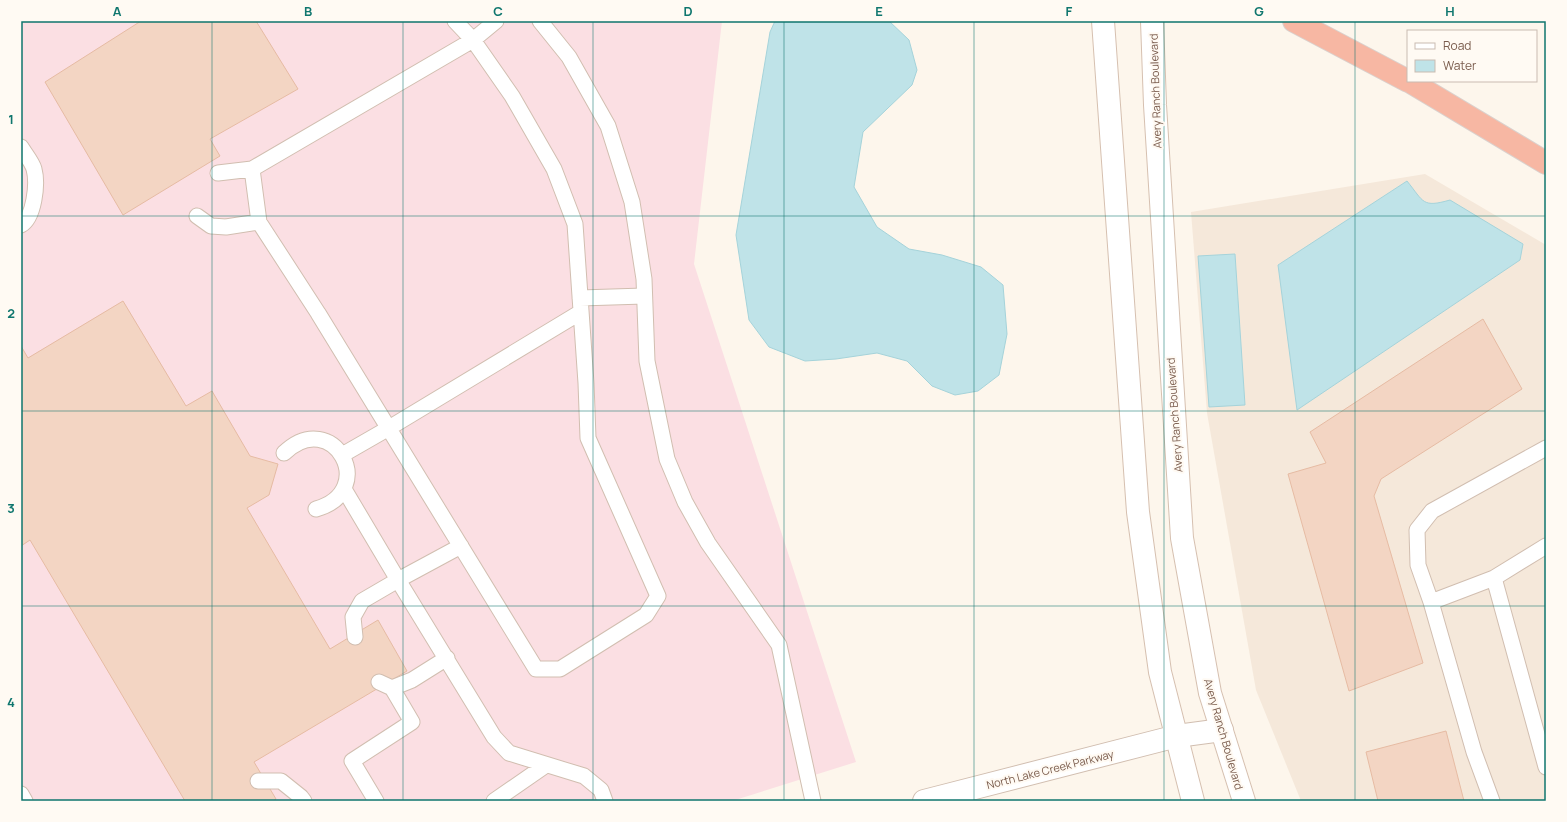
<svg xmlns="http://www.w3.org/2000/svg" width="1567" height="822" font-family="Manrope,sans-serif">
	<rect width="100%" height="100%" fill="#fdf6ec"/>
	<path fill="#f5e8da" d="M 1425,174 L 1546,245 L 1546,801 L 1301,801 L 1256,690 L 1207,413 L 1191,212 Z"/>
	<path fill="#fbdfe3" d="M 21,21 L 722,21 L 694,264 L 856,762 L 732,801 L 21,801 Z"/>
	<path fill="#bfe3e8" stroke="#a5d3da" d="M 775,21 L 889,21 L 909,40 L 917,70 L 912,85 L 863,132 L 854,187 L 877,227 L 909,249 L 942,255 L 981,267 L 1003,285 L 1007,334 L 999,375 L 978,391 L 955,395 L 932,386 L 907,361 L 877,353 L 836,359 L 805,361 L 769,347 L 749,320 L 736,235 L 770,32 Z
		M 1407,181 C 1424,202 1422,208 1450,200 L 1523,244 L 1520,260 L 1297,410 L 1278,265 Z
		M 1235,254 L 1245,405 L 1209,407 L 1198,256 Z"/>
	<path fill="#f3d5c3" stroke="#e6bba3" d="M 141,21 L 256,21 L 298,89 L 210,139 L 220,156 L 123,215 L 45,82 Z
		M 123,301 L 186,406 L 212,391 L 250,456 L 278,464 L 269,495 L 247,508 L 330,649 L 378,620 L 407,671 L 254,762 L 276,799 L 273,801 L 185,801 L 30,540 L 21,546 L 21,346 L 28,358 Z
		M 1483,319 L 1522,389 L 1381,479 L 1374,496 L 1423,663 L 1349,691 L 1288,474 L 1326,463 L 1310,432 Z
		M 1446,731 L 1464,801 L 1378,801 L 1366,752 Z"/>
	<g fill="none" stroke-linecap="round" stroke-linejoin="round">
		<g stroke="#d1beb0" stroke-width="17">
			<path id="lane" d="M 455,21 L 473,40 L 252,169 L 259,222 L 318,313 L 536,669 L 560,669 L 646,615 L 658,596 L 588,438 L 586,383 L 575,224 L 554,169 L 512,96 L 473,40 L 496,21
				M 540,21 L 569,57 L 608,126 L 632,202 L 644,279 L 647,361 L 667,459 L 685,502 L 708,543 L 779,645 L 813,801
				M 21,147 C 25,154 32,162 34,169 C 38,184 34,218 21,225
				M 218,173 L 252,169
				M 197,216 L 211,226 L 226,227 L 259,222
				M 580,298 L 644,296
				M 284,453 C 333,406 380,491 316,509
				M 342,455 L 389,428 L 581,312
				M 344,489 L 398,580 L 461,546
				M 1494,578 L 1546,767
				M 1431,602 L 1494,578 L 1546,546
				M 355,637 L 353,617 L 362,601 L 398,580 L 494,737 L 509,753 L 584,776 L 601,790 L 605,801
				M 379,682 L 392,688 L 412,680 L 447,658
				M 258,781 L 281,781 L 301,797 L 304,801
				M 21,794 L 25,801
				M 376,801 L 352,761 L 412,722 L 392,688
				M 494,801 L 546,765
				M 1492,801 L 1474,752 L 1431,602 L 1418,565 L 1417,530 L 1432,511 L 1546,448"/>
		</g>
		<g stroke="#d1beb0" stroke-width="24">
			<path id="street" d="M 924,801 L 1177,736 L 1222,730"/>
		</g>
		<g stroke="#d6c0b0" stroke-width="24">
			<path id="secondary" d="M 1103,21 L 1138,512 L 1160,672 L 1193,801
				M 1152,21 L 1155,105 L 1182,538 L 1210,693 L 1244,801"/>
		</g>
		<g stroke="#dad1cd" stroke-width="24">
			<path id="highway" d="M 1294,21 L 1408,81
				M 1409,81 L 1546,163"/>
		</g>
		<use href="#lane" stroke="#fff" stroke-width="15"/>
		<use href="#street" stroke="#fff" stroke-width="22"/>
		<use href="#secondary" stroke="#fff" stroke-width="22"/>
		<use href="#highway" stroke="#f7b7a3" stroke-width="22"/>
	</g>
	<path fill="none" stroke="#0f766e" stroke-width="1" stroke-opacity="0.55" d="M 212,21 L 212,801M 403,21 L 403,801M 593,21 L 593,801M 784,21 L 784,801M 974,21 L 974,801M 1164,21 L 1164,801M 1355,21 L 1355,801M 21,216 L 1546,216M 21,411 L 1546,411M 21,606 L 1546,606"/>
	<g text-anchor="middle" dominant-baseline="central" stroke-width="4" stroke-linejoin="round" paint-order="stroke">
		<g font-size="11" fill="#7a5c4d" stroke="#fffaf3">
			<text transform="translate(1155 91) rotate(-92)">Avery Ranch Boulevard</text>
			<text transform="translate(1174 415) rotate(-94)">Avery Ranch Boulevard</text>
			<text transform="translate(1224 734) rotate(74)">Avery Ranch Boulevard</text>
			<text transform="translate(1050 769) rotate(-14)">North Lake Creek Parkway</text>
		</g>
	</g>
	<rect width="1567" height="822" fill="none" stroke="#fffaf3" stroke-width="44"/>
	<rect x="1407" y="30" width="130" height="52" fill="#fffaf3" stroke="#cabbb1"/>
	<rect x="1415" y="43" width="20" height="6" fill="#ffffff" stroke="#cabbb1"/>
	<text x="1443" y="50" font-size="12" fill="#7a5c4d">Road</text>
	<rect x="1415" y="60" width="20" height="12" fill="#bfe3e8" stroke="#cabbb1"/>
	<text x="1443" y="70" font-size="12" fill="#7a5c4d">Water</text>
	<rect x="22" y="22" width="1523" height="778" fill="none" stroke="#0f766e" stroke-width="1.5"/>
	<g font-size="13" text-anchor="middle" font-weight="bold" fill="#0f766e">
		<text x="117" y="16">A</text>
		<text x="308" y="16">B</text>
		<text x="498" y="16">C</text>
		<text x="688" y="16">D</text>
		<text x="879" y="16">E</text>
		<text x="1069" y="16">F</text>
		<text x="1259" y="16">G</text>
		<text x="1450" y="16">H</text>
		<text x="11" y="124">1</text>
		<text x="11" y="318">2</text>
		<text x="11" y="513">3</text>
		<text x="11" y="707">4</text>
	</g>
</svg>
